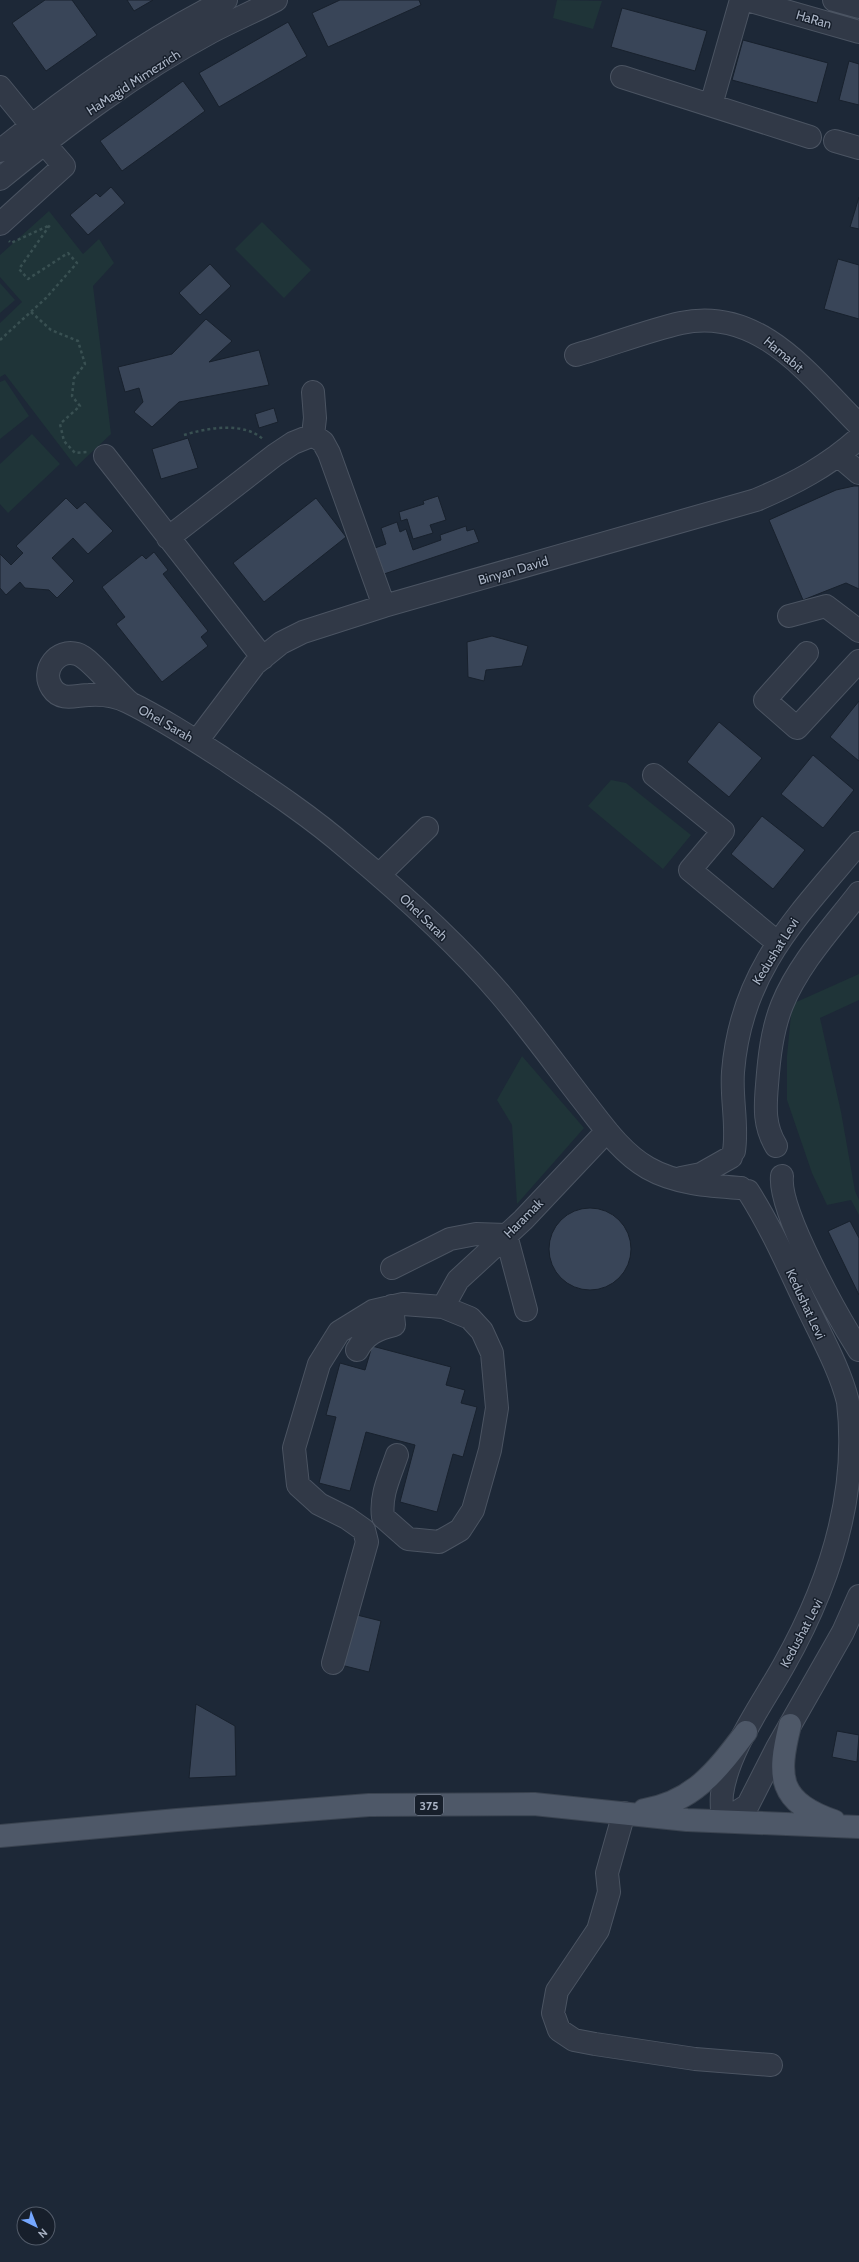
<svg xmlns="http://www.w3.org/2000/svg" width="859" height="2262" font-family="Cabin,sans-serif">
	<rect width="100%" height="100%" fill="#1d2837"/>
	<path fill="#1f3438" d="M 557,0 L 602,1 L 593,29 L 553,18 Z
		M 49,211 L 83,254 L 99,239 L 114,263 L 93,286 L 111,434 L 76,467 L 5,374 L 0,377 L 0,323 L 22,302 L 0,277 L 0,255 Z
		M 262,222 L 311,270 L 284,298 L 235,249 Z
		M 0,283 L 15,300 L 0,313 Z
		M 5,380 L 29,416 L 0,439 L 0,382 Z
		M 32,434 L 60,464 L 8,513 L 0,504 L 0,464 Z
		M 611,780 L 626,783 L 691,835 L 663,869 L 588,806 Z
		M 859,974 L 859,1000 L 820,1018 L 841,1112 L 855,1191 L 859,1200 L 859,1215 L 851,1200 L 827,1205 L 812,1173 L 787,1100 L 787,1056 L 792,1004 Z
		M 522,1056 L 584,1128 L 517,1204 L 512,1125 L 497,1100 Z"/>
	<path fill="#394558" stroke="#18212d" d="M 45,0 L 72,0 L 97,35 L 46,71 L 12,23 Z
		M 127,0 L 153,0 L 134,11 Z
		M 340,0 L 419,0 L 421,5 L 328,47 L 312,13 Z
		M 622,8 L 707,31 L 695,71 L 611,47 Z
		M 288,22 L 307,56 L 219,107 L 199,73 Z
		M 743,40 L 828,63 L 817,103 L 732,80 Z
		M 849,61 L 859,64 L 859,105 L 839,100 Z
		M 183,81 L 205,111 L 122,171 L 100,141 Z
		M 111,187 L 125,203 L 88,235 L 70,215 L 96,193 L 100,197 Z
		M 859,197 L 859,229 L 850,227 Z
		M 838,259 L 859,265 L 859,319 L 824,309 Z
		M 210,264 L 231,286 L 200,315 L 179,293 Z
		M 206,319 L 232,341 L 209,362 L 259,350 L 269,385 L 179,402 L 152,427 L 134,412 L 143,402 L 139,388 L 125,392 L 118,367 L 172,354 Z
		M 274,408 L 278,422 L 259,428 L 255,414 Z
		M 188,438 L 198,468 L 161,479 L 152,449 Z
		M 854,486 L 859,486 L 859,589 L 846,583 L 803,600 L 769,520 L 836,490 Z
		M 438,496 L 446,520 L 430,525 L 433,533 L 413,539 L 407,519 L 401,521 L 399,512 L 424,504 L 423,501 Z
		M 66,498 L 77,509 L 85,502 L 113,531 L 88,554 L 73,538 L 52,558 L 74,581 L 57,598 L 49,590 L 25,588 L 20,582 L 6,595 L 0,588 L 0,554 L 11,565 L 23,553 L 16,546 Z
		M 316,498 L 346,537 L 264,602 L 233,563 Z
		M 397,522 L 400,532 L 406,529 L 413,550 L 441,540 L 440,535 L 466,526 L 467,531 L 474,529 L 479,542 L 384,574 L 375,548 L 386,544 L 381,528 Z
		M 154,552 L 168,570 L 163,574 L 208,631 L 201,637 L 208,646 L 162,682 L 116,624 L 125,617 L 102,587 L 142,555 L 146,559 Z
		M 492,636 L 528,646 L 522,666 L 486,670 L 484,681 L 468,677 L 467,642 Z
		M 859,701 L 859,761 L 830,737 Z
		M 719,722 L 762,758 L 729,797 L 687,762 Z
		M 813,755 L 854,790 L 823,828 L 781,794 Z
		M 762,816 L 805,850 L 773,889 L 731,854 Z
		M549 1249a41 41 0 1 1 82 0a41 41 0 1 1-82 0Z
		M 850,1221 L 859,1238 L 859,1295 L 828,1231 Z
		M 372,1346 L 451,1367 L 446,1385 L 465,1390 L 461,1403 L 477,1407 L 463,1457 L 453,1454 L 437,1512 L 400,1502 L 415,1445 L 366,1432 L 350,1491 L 319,1483 L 336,1417 L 326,1415 L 340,1363 L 365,1370 Z
		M 353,1614 L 381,1621 L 369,1672 L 341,1665 Z
		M 196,1704 L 235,1726 L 236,1776 L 189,1778 Z
		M 837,1731 L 859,1735 L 857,1762 L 832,1757 Z"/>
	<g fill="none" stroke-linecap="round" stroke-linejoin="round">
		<g stroke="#4b5462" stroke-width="24">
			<path id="minor" d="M 747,0 L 859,32
				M 834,0 L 859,7
				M 622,77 L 810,137
				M 0,87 L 31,125
				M 711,105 L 741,0
				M 835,141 L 859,148
				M 0,151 C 70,94 145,40 226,0
				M 0,179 C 66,125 135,73 211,32 C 232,21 255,11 276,0
				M 0,224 L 64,166 L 44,143
				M 576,355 C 611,345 646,331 681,323 C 760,306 810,376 859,425
				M 313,392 L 315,418 L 313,435
				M 105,456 L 263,658
				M 839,456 L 859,473
				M 168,538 L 275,455 L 293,443 L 313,435 L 323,442 L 329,453 L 384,606
				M 789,616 L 826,606 L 859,631
				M 807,653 L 765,700 L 797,728 L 859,661
				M 129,702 C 117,692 89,657 77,654 C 58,648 40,670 52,688 C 61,702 76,695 89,695 C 103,694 116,696 128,702 C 161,718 193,739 224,759 C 266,787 309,815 347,848 C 401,893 455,941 501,995 C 529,1028 555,1064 582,1099 C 601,1123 620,1152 648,1168 C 676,1184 710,1186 741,1188
				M 197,741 L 255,664 L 281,643 L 303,632 L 384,606 L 756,500 C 794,484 828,466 859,438
				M 654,775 L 723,831 L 690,870 L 778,943
				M 379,875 L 427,828
				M 776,1146 C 764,1126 765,1108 767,1085 C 769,1058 772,1030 782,1005 C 799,963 832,928 859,893
				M 734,1151 C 738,1125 731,1099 733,1072 C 741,970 797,917 859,843
				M 782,1176 C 778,1211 838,1317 859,1350
				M 681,1178 L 701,1174 L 731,1157
				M 392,1268 L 450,1239 L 476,1234 L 506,1235 L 526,1310
				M 443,1307 L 458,1280 L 523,1220 L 607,1131
				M 357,1350 C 366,1334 377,1329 394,1325 L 392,1306
				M 333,1663 L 367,1542 L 364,1530 L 347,1518 L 319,1504 L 298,1485 L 294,1448 L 319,1364 L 339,1332 L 373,1311 L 403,1304 L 443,1307 L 470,1318 L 482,1331 L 492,1353 L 497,1408 L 490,1450 L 473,1510 L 460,1530 L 439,1542 L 408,1539 L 383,1517 C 380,1495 390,1476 397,1455
				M 624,1813 L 607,1873 L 609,1892 L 598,1930 L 557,1991 L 553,2013 L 559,2030 L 574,2040 L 595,2044 L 695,2059 L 771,2065
				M 723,1821 C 722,1812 721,1803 722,1794 C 728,1750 763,1703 784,1665 C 829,1585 859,1495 848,1402 C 840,1369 820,1334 806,1304 C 788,1266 771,1227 748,1191
				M 723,1821 L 748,1805 L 777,1748 L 843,1632 L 859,1596"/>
		</g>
		<g stroke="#3a4350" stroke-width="24">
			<path id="major" d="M 790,1725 C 777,1777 778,1802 834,1821
				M 644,1810 C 694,1802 718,1769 746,1732
				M 0,1836 L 177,1820 L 369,1805 L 534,1804 L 687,1820 L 859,1827"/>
		</g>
		<path stroke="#395052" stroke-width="2.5" stroke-dasharray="3 3" stroke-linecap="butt" d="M 31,312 L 51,330 L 78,341 L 85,364 L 74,378 L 72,396 L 80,406 L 60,424 L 64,441 L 75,453 L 87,452
			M 0,340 L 46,298 L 77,263 L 68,253 L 28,279 L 19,269 L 50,225 L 11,243 L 9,241
			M 184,435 C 207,428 244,421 264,440"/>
		<use href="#minor" stroke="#313947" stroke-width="22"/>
		<use href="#major" stroke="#4e5868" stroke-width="22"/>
	</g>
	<g text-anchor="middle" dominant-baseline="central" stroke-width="3" stroke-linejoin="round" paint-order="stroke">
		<rect fill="#171f2b" stroke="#7e8797" stroke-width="1" x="415" y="1795" width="28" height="20" rx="3"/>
		<g font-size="12" font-weight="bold" fill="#aab4c5">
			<text x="429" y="1805">375</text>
		</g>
		<g font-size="13" fill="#aab4c5" stroke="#171f2b">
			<text transform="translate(814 19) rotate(16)">HaRan</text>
			<text transform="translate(133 82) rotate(-33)">HaMagid Mimezrich</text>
			<text transform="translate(784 354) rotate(40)">Hamabit</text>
			<text transform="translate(513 570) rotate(-16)">Binyan David</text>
			<text transform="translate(166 723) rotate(30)">Ohel Sarah</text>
			<text transform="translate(424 917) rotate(44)">Ohel Sarah</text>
			<text transform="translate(775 951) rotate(-58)">Kedushat Levi</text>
			<text transform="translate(523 1218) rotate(-45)">Haramak</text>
			<text transform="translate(806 1304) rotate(65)">Kedushat Levi</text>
			<text transform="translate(801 1633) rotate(-62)">Kedushat Levi</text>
		</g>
	</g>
	<g transform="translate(36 2226) rotate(137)"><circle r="19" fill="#171f2b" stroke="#525b69"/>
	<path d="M0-3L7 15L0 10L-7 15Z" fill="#75a7ff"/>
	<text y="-6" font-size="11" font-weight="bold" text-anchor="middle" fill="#aab4c5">N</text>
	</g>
</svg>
